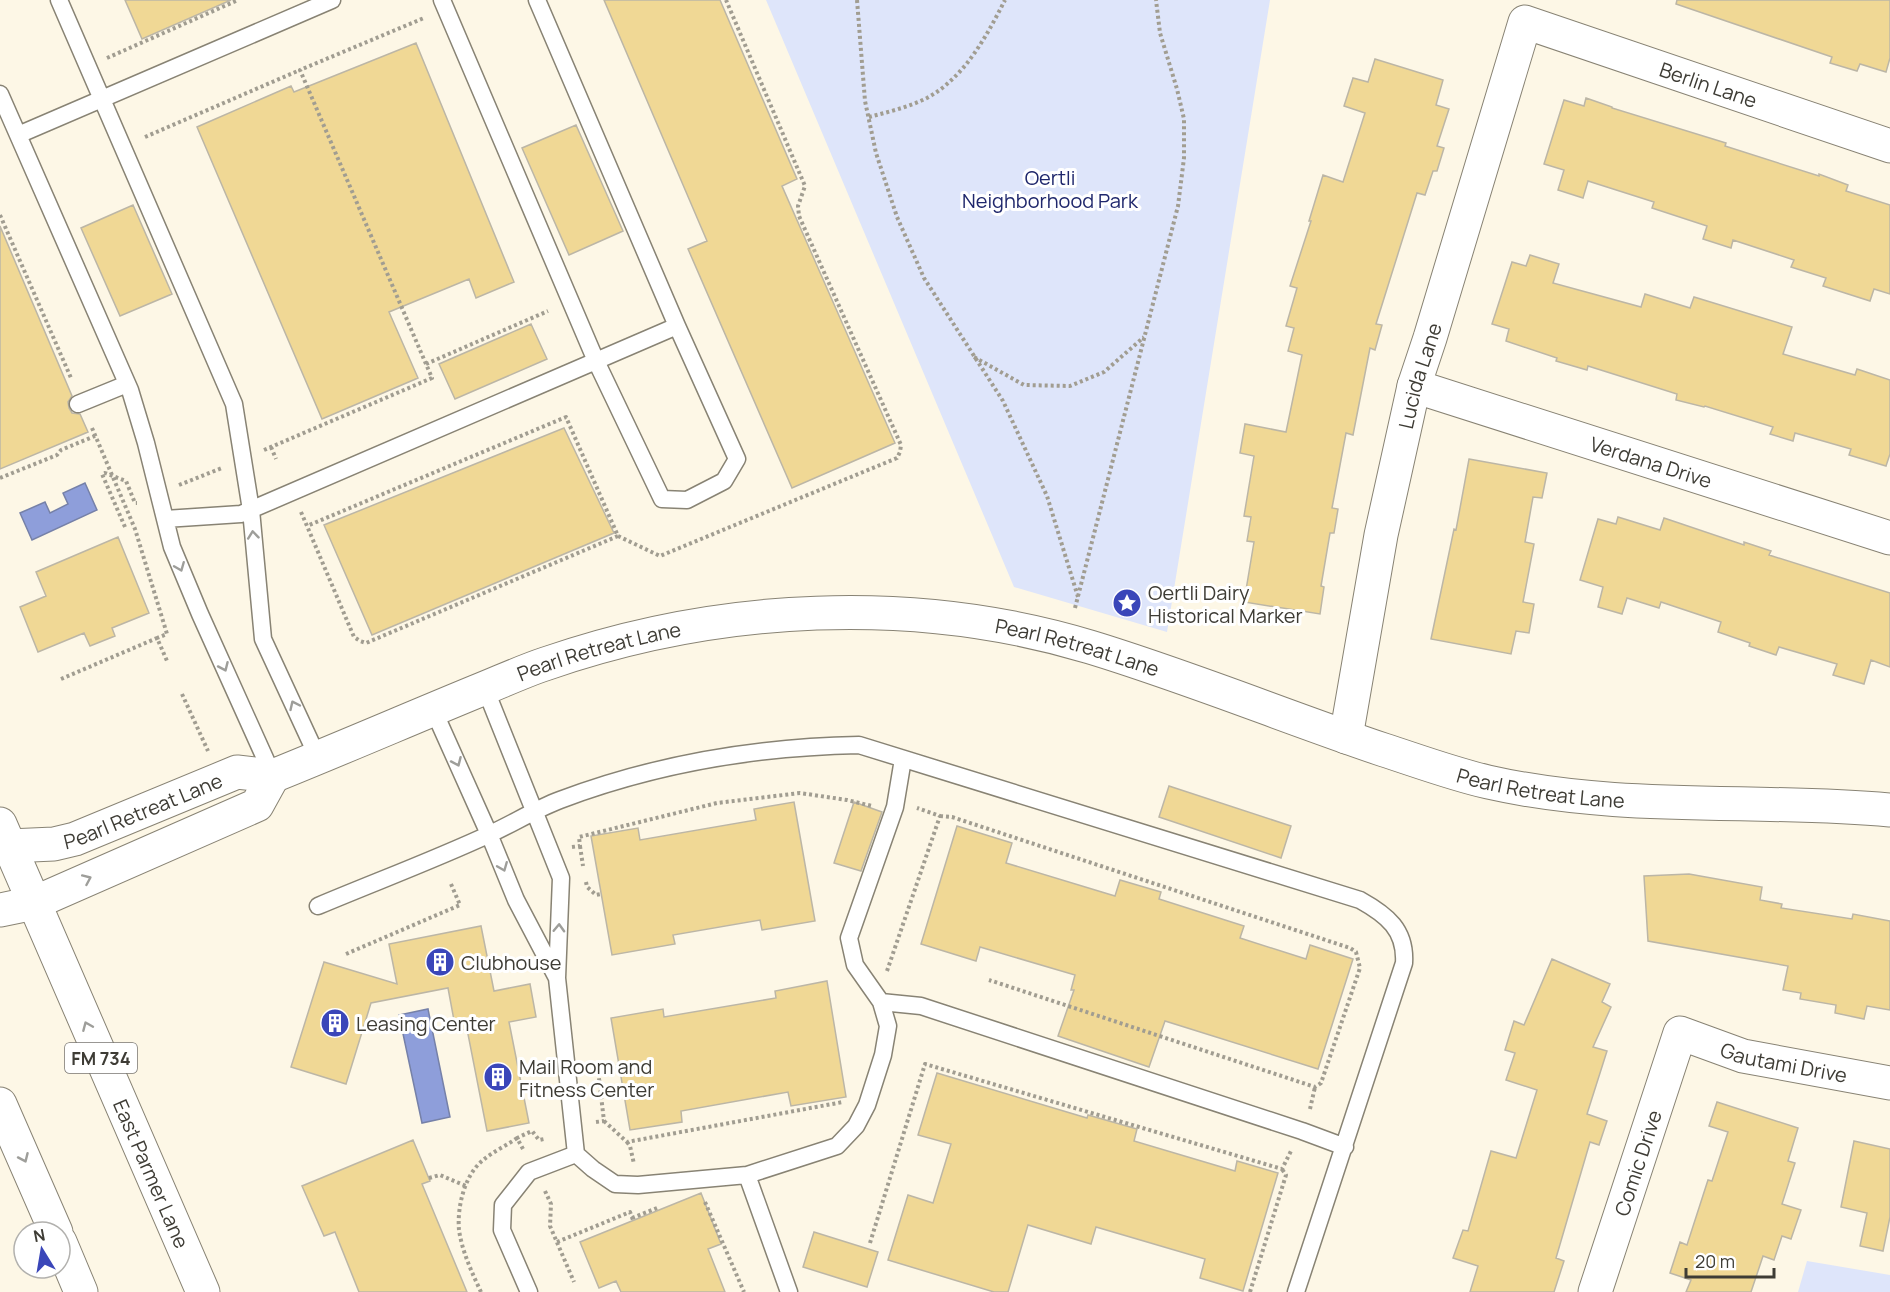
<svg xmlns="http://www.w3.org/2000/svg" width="1890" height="1292" font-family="Manrope,sans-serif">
	<rect width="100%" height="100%" fill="#fdf7e6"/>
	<path fill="#dee5fa" d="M 766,0 L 1270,0 L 1167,632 L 1014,587 Z
		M 1807,1261 L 1890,1275 L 1890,1292 L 1798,1292 Z"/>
	<path fill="#8e9eda" stroke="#7681a8" stroke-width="1.5" d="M 85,483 L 97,510 L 32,540 L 20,513 L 45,502 L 50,513 L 68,504 L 63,493 Z
		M 428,1009 L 450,1117 L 422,1123 L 399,1015 Z"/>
	<path fill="#f0d895" stroke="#bcb6a6" stroke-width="1.5" d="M 125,0 L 231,0 L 142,39 Z
		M 604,0 L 720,0 L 797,179 L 782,186 L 895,443 L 792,488 L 688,249 L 707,241 Z
		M 1677,0 L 1890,0 L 1890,58 L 1886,72 L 1860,64 L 1857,71 L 1830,63 L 1832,57 L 1676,4 Z
		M 416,43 L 514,282 L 476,298 L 469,279 L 389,312 L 418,378 L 322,419 L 197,127 L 291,86 L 294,92 Z
		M 1375,59 L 1443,80 L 1436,105 L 1449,109 L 1437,146 L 1444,148 L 1437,171 L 1433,171 L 1425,195 L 1417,193 L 1376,324 L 1382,325 L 1375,350 L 1370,348 L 1353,435 L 1346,433 L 1332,508 L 1338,509 L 1334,533 L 1330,533 L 1321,586 L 1324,587 L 1320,614 L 1244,602 L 1254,542 L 1247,541 L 1251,517 L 1244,516 L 1254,456 L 1240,453 L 1245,424 L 1286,432 L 1302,355 L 1288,351 L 1294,328 L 1286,326 L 1297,288 L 1290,286 L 1311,221 L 1309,221 L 1323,175 L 1343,182 L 1365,113 L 1344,106 L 1353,78 L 1368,82 Z
		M 1586,98 L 1612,107 L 1612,108 L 1726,143 L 1725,146 L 1819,176 L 1819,174 L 1848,185 L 1846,191 L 1890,205 L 1890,294 L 1874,289 L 1870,301 L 1823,286 L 1826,278 L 1791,267 L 1794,260 L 1733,240 L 1731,248 L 1703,239 L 1707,226 L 1652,208 L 1654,202 L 1588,181 L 1583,198 L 1558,190 L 1564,170 L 1544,164 L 1564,100 L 1584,106 Z
		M 576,125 L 623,231 L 569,255 L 522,148 Z
		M 133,205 L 172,294 L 120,316 L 81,228 Z
		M 0,226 L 72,396 L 68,402 L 69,408 L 72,413 L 80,414 L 88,432 L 0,469 Z
		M 1530,255 L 1559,264 L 1553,283 L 1641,307 L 1645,294 L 1690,308 L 1694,297 L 1792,327 L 1783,354 L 1855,375 L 1857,369 L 1890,380 L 1890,454 L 1886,466 L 1849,455 L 1851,449 L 1795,433 L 1793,441 L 1770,434 L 1773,427 L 1705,406 L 1704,407 L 1676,400 L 1677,394 L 1588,366 L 1587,370 L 1556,361 L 1557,358 L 1506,341 L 1509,329 L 1492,324 L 1512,262 L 1526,266 Z
		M 531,324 L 547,359 L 455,399 L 439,364 Z
		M 564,428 L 614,533 L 372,635 L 324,525 Z
		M 1469,459 L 1547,473 L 1542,498 L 1533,497 L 1525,542 L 1534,544 L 1523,602 L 1534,604 L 1529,633 L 1516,631 L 1511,654 L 1431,639 L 1454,529 L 1456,530 Z
		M 1618,517 L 1660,530 L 1664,518 L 1744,545 L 1744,542 L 1771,551 L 1769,555 L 1890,593 L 1890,667 L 1871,660 L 1864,684 L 1833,675 L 1837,664 L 1779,647 L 1776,655 L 1749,646 L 1750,643 L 1718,632 L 1721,622 L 1661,602 L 1659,608 L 1627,598 L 1622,614 L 1598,607 L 1603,587 L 1580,580 L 1598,519 L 1616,524 Z
		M 118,537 L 149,613 L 112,628 L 115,636 L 90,646 L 84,633 L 38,652 L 20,607 L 46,596 L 36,572 Z
		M 1169,786 L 1291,826 L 1281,858 L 1159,817 Z
		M 794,802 L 815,921 L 762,930 L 760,920 L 673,935 L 675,944 L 612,955 L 591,836 L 638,828 L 640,840 L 756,820 L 754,809 Z
		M 854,802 L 882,812 L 861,871 L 834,863 Z
		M 957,826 L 1012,843 L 1006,863 L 1115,896 L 1120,880 L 1161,892 L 1159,899 L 1244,926 L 1240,938 L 1306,959 L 1310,945 L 1353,959 L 1318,1069 L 1165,1021 L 1149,1067 L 1058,1036 L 1074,990 L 1071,990 L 1075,975 L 980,947 L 976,961 L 921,944 Z
		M 1689,874 L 1762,887 L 1760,900 L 1782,904 L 1781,908 L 1852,919 L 1853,914 L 1890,921 L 1890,1010 L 1867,1006 L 1864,1019 L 1835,1013 L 1836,1005 L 1800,999 L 1801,993 L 1783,990 L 1788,966 L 1648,941 L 1644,876 Z
		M 481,926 L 494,991 L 530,984 L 536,1017 L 509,1022 L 529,1123 L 487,1131 L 467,1029 L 456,1031 L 448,988 L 371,1003 L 346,1084 L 291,1067 L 324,962 L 397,984 L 389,944 Z
		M 1552,959 L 1610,984 L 1602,1002 L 1611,1007 L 1593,1047 L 1607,1051 L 1587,1114 L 1607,1121 L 1599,1145 L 1590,1142 L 1556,1258 L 1564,1261 L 1554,1292 L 1470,1292 L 1478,1266 L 1453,1258 L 1463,1230 L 1468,1231 L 1491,1151 L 1516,1158 L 1537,1090 L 1506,1080 L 1515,1053 L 1505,1050 L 1514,1021 L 1524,1025 Z
		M 827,981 L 846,1097 L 791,1106 L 788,1092 L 681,1111 L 682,1122 L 630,1130 L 611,1018 L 663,1009 L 664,1017 L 776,998 L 775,991 Z
		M 937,1073 L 1087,1118 L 1088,1115 L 1137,1129 L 1134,1141 L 1235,1171 L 1237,1161 L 1278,1173 L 1243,1291 L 1200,1278 L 1205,1259 L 1096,1227 L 1091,1244 L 1028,1225 L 1008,1292 L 994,1292 L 888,1260 L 908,1195 L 933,1203 L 951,1144 L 918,1135 Z
		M 1717,1102 L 1798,1128 L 1788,1161 L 1795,1163 L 1782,1204 L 1801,1210 L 1791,1239 L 1782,1236 L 1774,1260 L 1763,1256 L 1751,1292 L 1686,1292 L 1691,1280 L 1670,1273 L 1680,1242 L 1687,1245 L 1708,1180 L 1712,1181 L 1728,1132 L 1709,1126 Z
		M 413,1140 L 430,1181 L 422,1184 L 467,1292 L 359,1292 L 335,1232 L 324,1236 L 302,1186 Z
		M 1854,1141 L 1890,1149 L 1890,1217 L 1883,1251 L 1860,1246 L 1867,1213 L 1841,1207 Z
		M 701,1193 L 721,1244 L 708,1249 L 725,1292 L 621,1292 L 616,1281 L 599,1288 L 580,1242 Z
		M 814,1232 L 878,1252 L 867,1287 L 803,1267 Z"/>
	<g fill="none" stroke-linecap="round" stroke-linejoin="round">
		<g stroke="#888374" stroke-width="19">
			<path id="service" d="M 59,0 L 234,404 L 251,510 L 263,639 L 318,758
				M 442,0 L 596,361 L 662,499 L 687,500 L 724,481 L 737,459 L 677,326 L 537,0
				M 0,94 L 130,390 L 146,443 L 172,547 L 200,614 L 273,776
				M 18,135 L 332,0
				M 78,404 L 127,384
				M 165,519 L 241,514 L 677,326
				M 485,688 L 561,878 L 557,978 L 576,1154 L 593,1169 L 615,1184 L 638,1185 L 747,1175 L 837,1146 L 856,1126 L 867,1105 L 883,1055 L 888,1026 L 881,1002 L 855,965 L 849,938 L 895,807 L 903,759
				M 433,709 L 489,834 L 516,900 L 557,978
				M 318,906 C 375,882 434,860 490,834 C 514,823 536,809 560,800 C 655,764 758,747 859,745 L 1360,900 C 1387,915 1406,930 1404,963 L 1296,1292
				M 881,1002 L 921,1006 L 1302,1131 L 1345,1147
				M 747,1175 L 789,1292
				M 529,1292 L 502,1230 L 503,1205 L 529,1172 L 576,1154"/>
		</g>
		<g stroke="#888374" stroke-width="35">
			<g id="minor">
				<path id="s1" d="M 1414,386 L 1890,538"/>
				<path id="s2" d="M 1346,737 L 1381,535 L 1414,386 L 1430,338 L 1525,22 L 1890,146"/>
				<path id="s3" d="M 9,846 L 54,844 L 75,839 L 237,772 L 273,776 C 340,749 407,720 475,692 C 498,683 521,672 545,664 C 718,604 914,594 1090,647 C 1189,677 1286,717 1384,750 C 1418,761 1453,774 1488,782 C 1620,812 1757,798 1890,810"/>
				<path d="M 34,903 L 257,805 L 273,776"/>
				<path id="s4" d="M 1595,1292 L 1680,1033 L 1743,1056 L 1890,1083"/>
			</g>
		</g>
		<g stroke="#888374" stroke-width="35">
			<g id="primary">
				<path id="s5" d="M 0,824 L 203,1292"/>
				<path d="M 0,910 L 34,903"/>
				<path d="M 0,1104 L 56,1232"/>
				<path d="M 60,1242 L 81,1292"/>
			</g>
		</g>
		<path stroke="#a19d91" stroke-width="4" stroke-dasharray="3 3" stroke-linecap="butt" d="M 857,0 L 865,101 L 876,153 L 897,217 L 924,278 L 1003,401 L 1047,496 L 1078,597
			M 107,58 L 238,0
			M 869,117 C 888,112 909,107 927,98 C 965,77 986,37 1005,0
			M 145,137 L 300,70
			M 0,215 L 71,378
			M 974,357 L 1024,385 L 1070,386 L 1104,372 L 1144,337
			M 426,364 L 548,311
			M 92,428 L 135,529 L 167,634 L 157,638
			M 271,447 L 276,459
			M 264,450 L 432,378 L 300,70 L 424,18
			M 0,478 L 57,455 L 61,450 L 95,436
			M 179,485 L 222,468
			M 301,512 L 307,526 L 354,637 L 360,641 L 366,643 L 618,536 L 566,417 L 307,526
			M 125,527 L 102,474 L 105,473 L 126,481 L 135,503 L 137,503
			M 618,536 L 660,556 L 897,458 L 900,452 L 901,445 L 799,216 L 798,206 L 805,186 L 726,0
			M 1075,608 L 1178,206 L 1184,158 L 1184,119 L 1177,89 L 1160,33 L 1156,0
			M 61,679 L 157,638 L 167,661
			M 182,694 L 208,751
			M 940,816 L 952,817 L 1350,948 L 1356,952 L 1360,968 L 1321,1083 L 1315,1087 L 989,980
			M 580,846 L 583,866
			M 572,847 L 580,846 L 579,837 L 717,803 L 800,793 L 847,800 L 872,806
			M 586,882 L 587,887 L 596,895 L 601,894
			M 346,954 L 460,905 L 451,884
			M 887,971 L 940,816 L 917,808
			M 1310,1109 L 1315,1087
			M 604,1121 L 627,1142 L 843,1102
			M 596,1122 L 604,1121 L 598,1070 L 619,1066
			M 627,1142 L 630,1146 L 634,1164
			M 523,1149 L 517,1138 L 532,1131 L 539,1140 L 544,1139
			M 429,1178 L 440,1175 L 466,1186
			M 545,1191 L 551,1204 L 550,1226 L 574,1282
			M 705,1202 L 744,1292
			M 632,1218 L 657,1208
			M 557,1242 L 630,1212 L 633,1220
			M 870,1243 L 925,1064 L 1282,1169 L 1291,1151
			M 481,1292 C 472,1273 462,1251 459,1230 C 457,1208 464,1176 482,1161 C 492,1152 506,1146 517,1138
			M 1250,1292 L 1286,1175 L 1282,1169"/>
		<use href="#service" stroke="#fff" stroke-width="16"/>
		<use href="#minor" stroke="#fff" stroke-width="33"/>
		<use href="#primary" stroke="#fff" stroke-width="33"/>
	</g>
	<defs><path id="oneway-chevron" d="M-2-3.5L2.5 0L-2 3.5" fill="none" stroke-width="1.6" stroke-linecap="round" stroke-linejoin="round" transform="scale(1.5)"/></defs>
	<g stroke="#9e9e9a">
		<use href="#oneway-chevron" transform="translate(253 535) rotate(-96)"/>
		<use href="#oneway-chevron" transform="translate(180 567) rotate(68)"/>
		<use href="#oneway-chevron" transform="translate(224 667) rotate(66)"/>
		<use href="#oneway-chevron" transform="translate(294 705) rotate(-115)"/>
		<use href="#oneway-chevron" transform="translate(457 762) rotate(66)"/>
		<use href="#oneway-chevron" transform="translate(503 867) rotate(68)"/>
		<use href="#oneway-chevron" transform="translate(87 879) rotate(-24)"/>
		<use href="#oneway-chevron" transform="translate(559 928) rotate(-88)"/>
		<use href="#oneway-chevron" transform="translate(87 1026) rotate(-113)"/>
		<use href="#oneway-chevron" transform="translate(24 1158) rotate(66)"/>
	</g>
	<defs>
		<g id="sight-disc" transform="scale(1.5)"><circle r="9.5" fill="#3a46b9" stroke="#fff"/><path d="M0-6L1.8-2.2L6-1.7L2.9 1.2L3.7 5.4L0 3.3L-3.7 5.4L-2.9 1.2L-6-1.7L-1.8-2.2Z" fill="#fff"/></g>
		<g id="building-disc" transform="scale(1.5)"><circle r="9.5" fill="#3a46b9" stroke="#fff"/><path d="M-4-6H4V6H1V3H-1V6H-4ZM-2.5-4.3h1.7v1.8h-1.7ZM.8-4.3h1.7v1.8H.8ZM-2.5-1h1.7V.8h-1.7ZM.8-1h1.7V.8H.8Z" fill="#fff"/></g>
	</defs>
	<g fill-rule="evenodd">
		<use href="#sight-disc" x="1127" y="603"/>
		<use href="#building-disc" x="440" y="962"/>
		<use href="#building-disc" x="335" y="1023"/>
		<use href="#building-disc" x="498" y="1077"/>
	</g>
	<g text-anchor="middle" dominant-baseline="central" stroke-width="6" stroke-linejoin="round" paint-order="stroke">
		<rect fill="#fff" stroke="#787672" stroke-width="1.5" x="65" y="1043" width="72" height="30" rx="4.5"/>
		<g font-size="18" font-weight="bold" fill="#3e3c35">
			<text x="101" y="1058">FM 734</text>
		</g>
		<g font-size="20" fill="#3e3c35" stroke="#fff">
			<text stroke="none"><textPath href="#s2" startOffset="932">Berlin Lane</textPath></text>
			<text stroke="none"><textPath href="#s2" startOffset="369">Lucida Lane</textPath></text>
			<text stroke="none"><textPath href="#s1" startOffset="249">Verdana Drive</textPath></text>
			<text stroke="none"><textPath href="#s3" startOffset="1114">Pearl Retreat Lane</textPath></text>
			<text stroke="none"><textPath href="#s3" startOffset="628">Pearl Retreat Lane</textPath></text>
			<text stroke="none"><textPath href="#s3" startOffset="1600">Pearl Retreat Lane</textPath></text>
			<text stroke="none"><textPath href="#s3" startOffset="140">Pearl Retreat Lane</textPath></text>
			<text stroke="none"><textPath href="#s4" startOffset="381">Gautami Drive</textPath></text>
			<text stroke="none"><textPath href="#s4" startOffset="136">Comic Drive</textPath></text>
			<text stroke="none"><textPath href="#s5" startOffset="381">East Parmer Lane</textPath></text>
		</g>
		<g font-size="20" fill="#1f276c" stroke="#fff">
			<text x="1050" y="177">Oertli<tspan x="1050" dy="23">Neighborhood Park</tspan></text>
		</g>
		<g font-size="20" fill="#3e3c35" stroke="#fff" text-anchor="start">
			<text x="1148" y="592">Oertli Dairy<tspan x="1148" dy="23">Historical Marker</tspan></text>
			<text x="461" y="962">Clubhouse</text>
			<text x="356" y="1023">Leasing Center</text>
			<text x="519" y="1066">Mail Room and<tspan x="519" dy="23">Fitness Center</tspan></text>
		</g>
	</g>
	<g transform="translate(42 1250) rotate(349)"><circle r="28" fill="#ffffff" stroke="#b2b1ae" stroke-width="1.5"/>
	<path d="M0-4.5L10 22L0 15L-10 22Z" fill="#3a46b9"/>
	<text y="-9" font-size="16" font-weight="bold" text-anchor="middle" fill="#3e3c35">N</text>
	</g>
	<path d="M1686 1268v9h88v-9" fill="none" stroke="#3e3c35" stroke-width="3"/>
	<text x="1695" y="1268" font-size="18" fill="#3e3c35" stroke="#ffffff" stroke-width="4.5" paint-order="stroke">20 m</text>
</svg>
